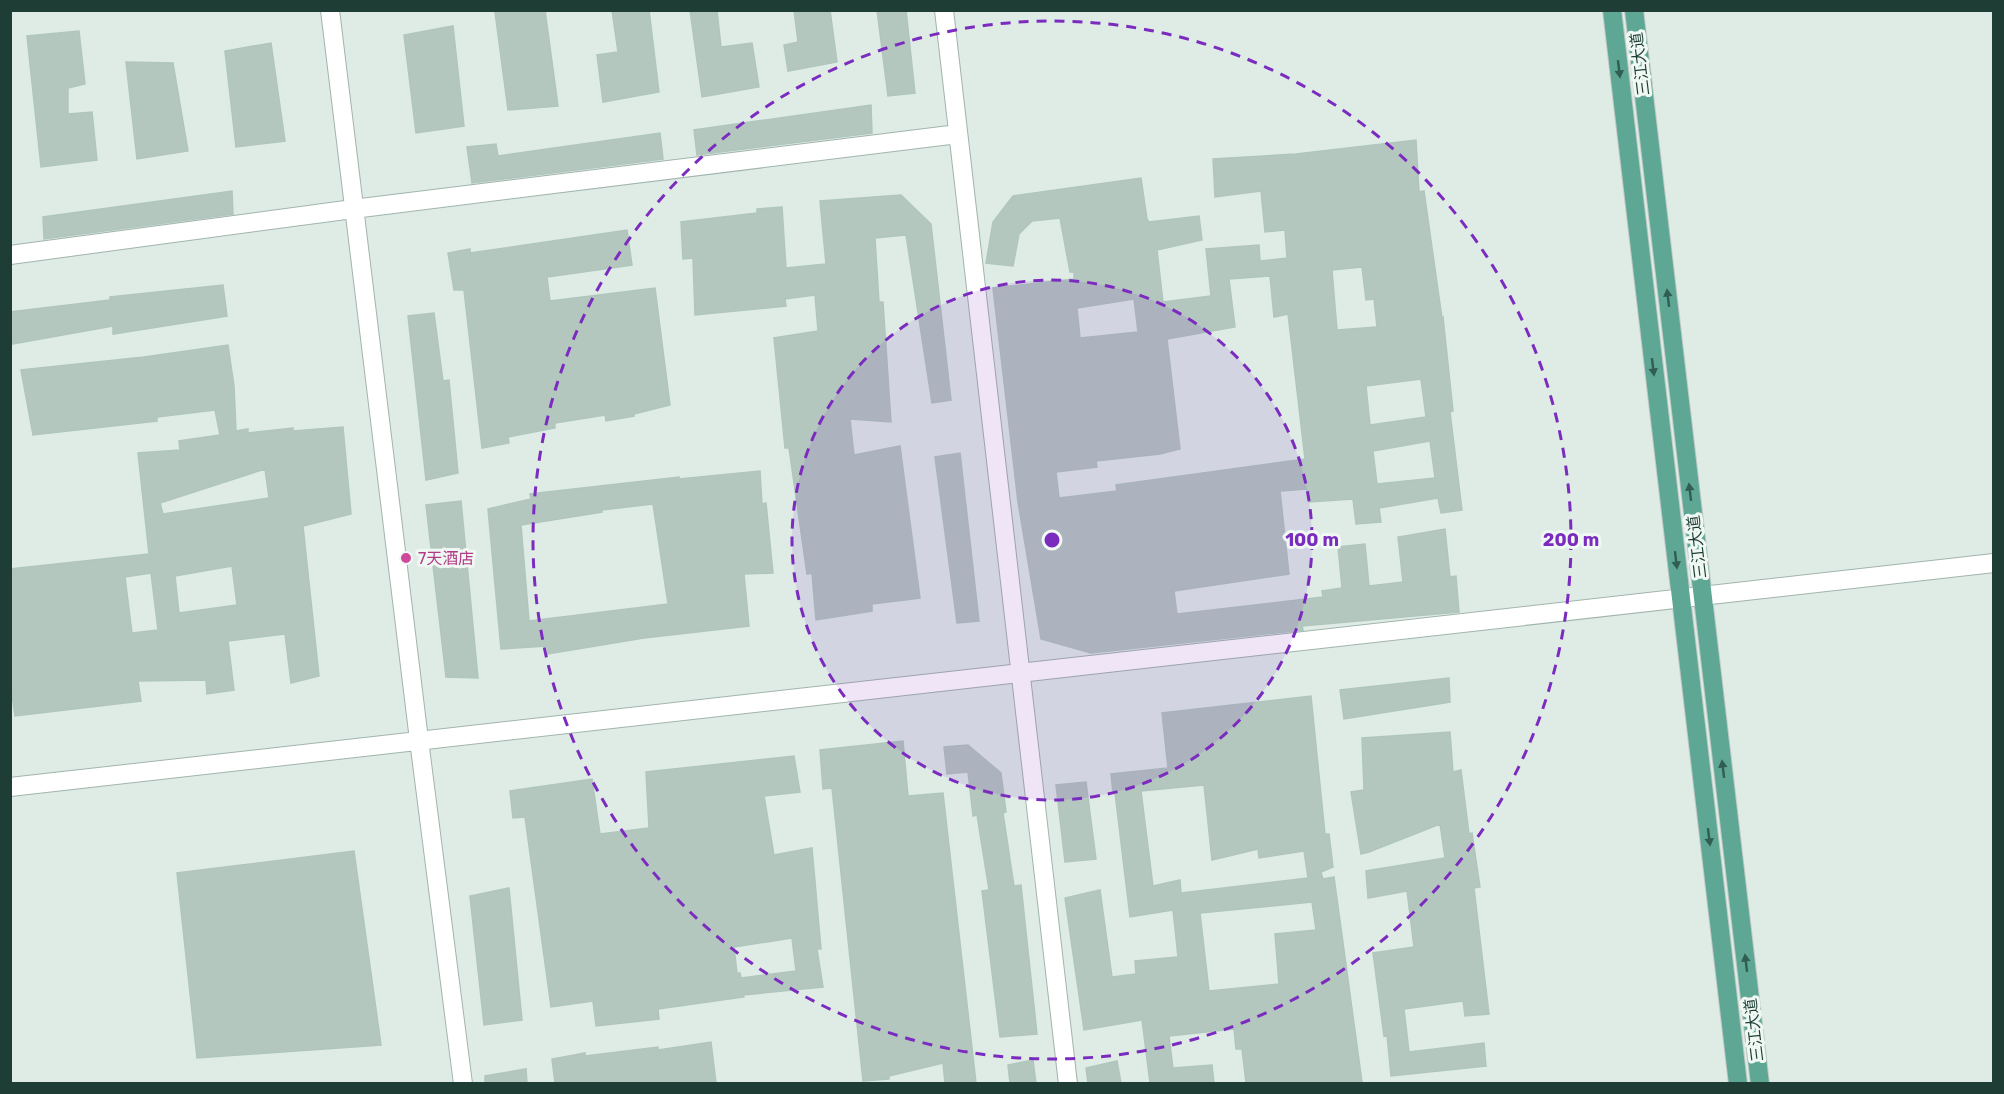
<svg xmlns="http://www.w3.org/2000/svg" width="2004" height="1094" font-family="Rubik,'Noto Sans SC',sans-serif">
	<rect width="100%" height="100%" fill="#dfece6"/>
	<path fill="#b4c7bf" stroke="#b0c6bd" stroke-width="1.5" fill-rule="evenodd" d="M 509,10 L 545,10 L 558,106 L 508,110 L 495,12 Z
		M 612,10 L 649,10 L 659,92 L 603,102 L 597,55 L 618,52 Z
		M 690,10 L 717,10 L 721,47 L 752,43 L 759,87 L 702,97 Z
		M 794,10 L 830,10 L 837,62 L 788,71 L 784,45 L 798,42 Z
		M 877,10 L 906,10 L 915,93 L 888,96 Z
		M 453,26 L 464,126 L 416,133 L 404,35 Z
		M 79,31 L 85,84 L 68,88 L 68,114 L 92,112 L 97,160 L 41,167 L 27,36 Z
		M 271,43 L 285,141 L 236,147 L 225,51 Z
		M 126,62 L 173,63 L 188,151 L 137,159 Z
		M 871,105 L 872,133 L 697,155 L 694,130 Z
		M 660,133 L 663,159 L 472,183 L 467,147 L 496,144 L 498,156 Z
		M 1416,140 L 1419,192 L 1424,191 L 1442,318 L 1443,317 L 1453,411 L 1450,412 L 1462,510 L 1441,513 L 1438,498 L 1379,508 L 1381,522 L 1356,524 L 1353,499 L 1309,502 L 1307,489 L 1280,491 L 1289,574 L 1174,591 L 1177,614 L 1323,597 L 1322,591 L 1342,588 L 1338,547 L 1365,544 L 1369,586 L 1403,582 L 1398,537 L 1445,529 L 1450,577 L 1456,576 L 1459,612 L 1302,626 L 1303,630 L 1091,653 L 1041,639 L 1018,502 L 993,288 L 1074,279 L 1074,272 L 1070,272 L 1060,218 L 1032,221 L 1019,234 L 1013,266 L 986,263 L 993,222 L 1013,196 L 1141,178 L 1147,219 L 1149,222 L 1199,216 L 1202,240 L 1157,250 L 1163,302 L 1211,296 L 1206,249 L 1259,245 L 1260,261 L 1287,258 L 1285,230 L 1265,232 L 1261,191 L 1215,197 L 1213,159 L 1296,154 ZM 1362,267 L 1366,300 L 1374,299 L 1377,327 L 1337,330 L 1332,270 ZM 1270,276 L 1274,317 L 1288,314 L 1305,459 L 1116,485 L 1117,491 L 1059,498 L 1056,472 L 1097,467 L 1096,461 L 1160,454 L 1180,449 L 1167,339 L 1235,327 L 1229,279 ZM 1134,299 L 1138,332 L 1080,338 L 1077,308 ZM 1421,379 L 1426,417 L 1370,425 L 1366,386 ZM 1430,441 L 1435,478 L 1377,484 L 1373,451 Z
		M 232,191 L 233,214 L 44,239 L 43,217 Z
		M 901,195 L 931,224 L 951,400 L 932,403 L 906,235 L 875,238 L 879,302 L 883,302 L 891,422 L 850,419 L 854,455 L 900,446 L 920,598 L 872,604 L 872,611 L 816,620 L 812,573 L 807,574 L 789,448 L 785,448 L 774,338 L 818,331 L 815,295 L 785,299 L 786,306 L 695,315 L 693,258 L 683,259 L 681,222 L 757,213 L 757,209 L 782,207 L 786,268 L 826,264 L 820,201 Z
		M 627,230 L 632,265 L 547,277 L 550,301 L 655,288 L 670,405 L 634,414 L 634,416 L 606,421 L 605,415 L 555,423 L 555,428 L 508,437 L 509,443 L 482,448 L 464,290 L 454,290 L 448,253 L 470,249 L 470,253 Z
		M 223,285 L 227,316 L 113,334 L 113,326 L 12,344 L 10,312 L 110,300 L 110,297 Z
		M 434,313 L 443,381 L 449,380 L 458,473 L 426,480 L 408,316 Z
		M 228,345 L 234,386 L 236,431 L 248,429 L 248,433 L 293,428 L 293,431 L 343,427 L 351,514 L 303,526 L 319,676 L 291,683 L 285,634 L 228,641 L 234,690 L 207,694 L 206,680 L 138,681 L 141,701 L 15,716 L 11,688 L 10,569 L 149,554 L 138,453 L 180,450 L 179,441 L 220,435 L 215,410 L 157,417 L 157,421 L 33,435 L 21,370 L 144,357 ZM 265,469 L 269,498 L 163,514 L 160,503 ZM 232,566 L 237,605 L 179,613 L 175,576 ZM 151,573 L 158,630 L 132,633 L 125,577 Z
		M 960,453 L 979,621 L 957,623 L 935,457 Z
		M 760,471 L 762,504 L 766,503 L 773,573 L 744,574 L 749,626 L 644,638 L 548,654 L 547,646 L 501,649 L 488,509 L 531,499 L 530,494 L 679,477 L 679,479 ZM 653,504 L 668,604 L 529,621 L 521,525 L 602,512 L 602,510 Z
		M 461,501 L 478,678 L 446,677 L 426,505 Z
		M 1449,678 L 1450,702 L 1344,719 L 1340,690 Z
		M 1311,696 L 1325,834 L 1329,834 L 1333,867 L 1321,872 L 1323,879 L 1334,877 L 1362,1082 L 1246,1083 L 1242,1049 L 1236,1049 L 1234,1029 L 1169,1036 L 1173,1068 L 1212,1065 L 1214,1083 L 1150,1083 L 1142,1020 L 1084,1030 L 1065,898 L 1100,890 L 1112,977 L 1136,974 L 1135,961 L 1178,957 L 1173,910 L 1130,917 L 1115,793 L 1113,793 L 1111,774 L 1168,768 L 1162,713 ZM 1204,785 L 1212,860 L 1258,849 L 1259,858 L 1304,851 L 1308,878 L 1181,893 L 1180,880 L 1153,886 L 1141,791 ZM 1312,902 L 1316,930 L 1275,934 L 1279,984 L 1209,991 L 1200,913 Z
		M 1450,732 L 1453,772 L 1461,770 L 1469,834 L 1472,833 L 1480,887 L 1474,888 L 1489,1014 L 1465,1016 L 1463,1001 L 1404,1009 L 1409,1052 L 1484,1043 L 1486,1066 L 1391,1076 L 1387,1035 L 1384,1036 L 1373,953 L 1414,947 L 1407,891 L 1368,898 L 1366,871 L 1445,858 L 1440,824 L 1369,852 L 1361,854 L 1351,792 L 1364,790 L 1362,738 Z
		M 903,741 L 908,796 L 943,793 L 976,1083 L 945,1083 L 943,1063 L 889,1076 L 889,1079 L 863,1081 L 832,788 L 823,789 L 820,750 Z
		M 968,745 L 1001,773 L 1006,812 L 1003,813 L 1014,886 L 1021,885 L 1037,1034 L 1000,1037 L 982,891 L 989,890 L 977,815 L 973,816 L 968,772 L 947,774 L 944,747 Z
		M 794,756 L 800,792 L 764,796 L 774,855 L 812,848 L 821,949 L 817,949 L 823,987 L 743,995 L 744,997 L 658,1009 L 659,1019 L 596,1026 L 593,1001 L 551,1007 L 525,817 L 513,818 L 510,791 L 592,779 L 600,834 L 649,828 L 646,772 ZM 792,938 L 796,971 L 741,978 L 740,973 L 737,973 L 734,947 Z
		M 1086,782 L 1096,859 L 1065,862 L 1056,785 Z
		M 354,851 L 381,1045 L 197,1058 L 177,873 Z
		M 509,888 L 522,1020 L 484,1025 L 470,896 Z
		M 711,1042 L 716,1083 L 555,1083 L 552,1059 L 585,1053 L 585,1056 L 658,1047 L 658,1050 Z
		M 1033,1060 L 1036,1083 L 1010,1083 L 1008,1065 Z
		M 1117,1061 L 1121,1083 L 1088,1083 L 1086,1068 Z
		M 526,1069 L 527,1083 L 485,1083 L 485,1076 Z"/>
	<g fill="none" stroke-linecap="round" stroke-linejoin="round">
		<g stroke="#a1b4ad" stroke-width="20">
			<path id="minor" d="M 330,10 L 419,740 L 463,1084
				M 944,10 L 1068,1084
				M 10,255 L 353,209 L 958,134
				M 10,787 L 1994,563"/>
		</g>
		<g stroke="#c0c9c6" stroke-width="20">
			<path id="major" d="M 1612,10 L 1738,1084
				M 1634,10 L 1760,1084"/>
		</g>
		<use href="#minor" stroke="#fff" stroke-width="18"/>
		<use href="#major" stroke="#5ea794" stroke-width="18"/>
	</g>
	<defs><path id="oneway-solid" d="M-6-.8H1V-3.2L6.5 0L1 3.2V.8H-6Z" transform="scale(1.5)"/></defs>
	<g fill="#315e52">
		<use href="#oneway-solid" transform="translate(1619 69) rotate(83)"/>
		<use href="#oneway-solid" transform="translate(1668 298) rotate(-97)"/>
		<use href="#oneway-solid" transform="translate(1653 367) rotate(83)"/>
		<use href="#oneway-solid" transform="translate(1690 492) rotate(-97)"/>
		<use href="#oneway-solid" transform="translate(1676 560) rotate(83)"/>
		<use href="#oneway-solid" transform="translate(1723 769) rotate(-97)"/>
		<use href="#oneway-solid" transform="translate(1709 837) rotate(83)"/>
		<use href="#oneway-solid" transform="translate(1746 963) rotate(-97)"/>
	</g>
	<circle cx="1052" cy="540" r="260" fill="#7b2cbf" fill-opacity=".12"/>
	<g fill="none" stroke="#7b2cbf" stroke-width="3" stroke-dasharray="10 8">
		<circle cx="1052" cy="540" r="260"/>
		<circle cx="1052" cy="540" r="519"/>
	</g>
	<circle fill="#d1479c" stroke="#f0f8f4" stroke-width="2" cx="406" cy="558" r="6"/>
	<g text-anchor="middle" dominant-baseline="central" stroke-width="6" stroke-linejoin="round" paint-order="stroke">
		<g font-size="16" fill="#1e3e35" stroke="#f0f8f4">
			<text transform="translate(1640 64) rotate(-97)">三江大道</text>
			<text transform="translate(1697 547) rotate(-97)">三江大道</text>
			<text transform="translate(1754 1030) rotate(-97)">三江大道</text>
		</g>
		<g font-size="16" fill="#b23c85" stroke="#f0f8f4" text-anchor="start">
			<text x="418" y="558">7天酒店</text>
		</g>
	</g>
	<circle cx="1052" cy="540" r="9" fill="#7b2cbf" stroke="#f0f8f4" stroke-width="3"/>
	<g font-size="18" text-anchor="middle" font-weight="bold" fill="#7b2cbf" stroke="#f0f8f4" stroke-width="6" stroke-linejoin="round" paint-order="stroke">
		<text x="1312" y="546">100 m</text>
		<text x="1571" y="546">200 m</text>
	</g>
	<rect width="2004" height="1094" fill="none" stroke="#1e3e35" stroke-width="24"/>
</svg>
